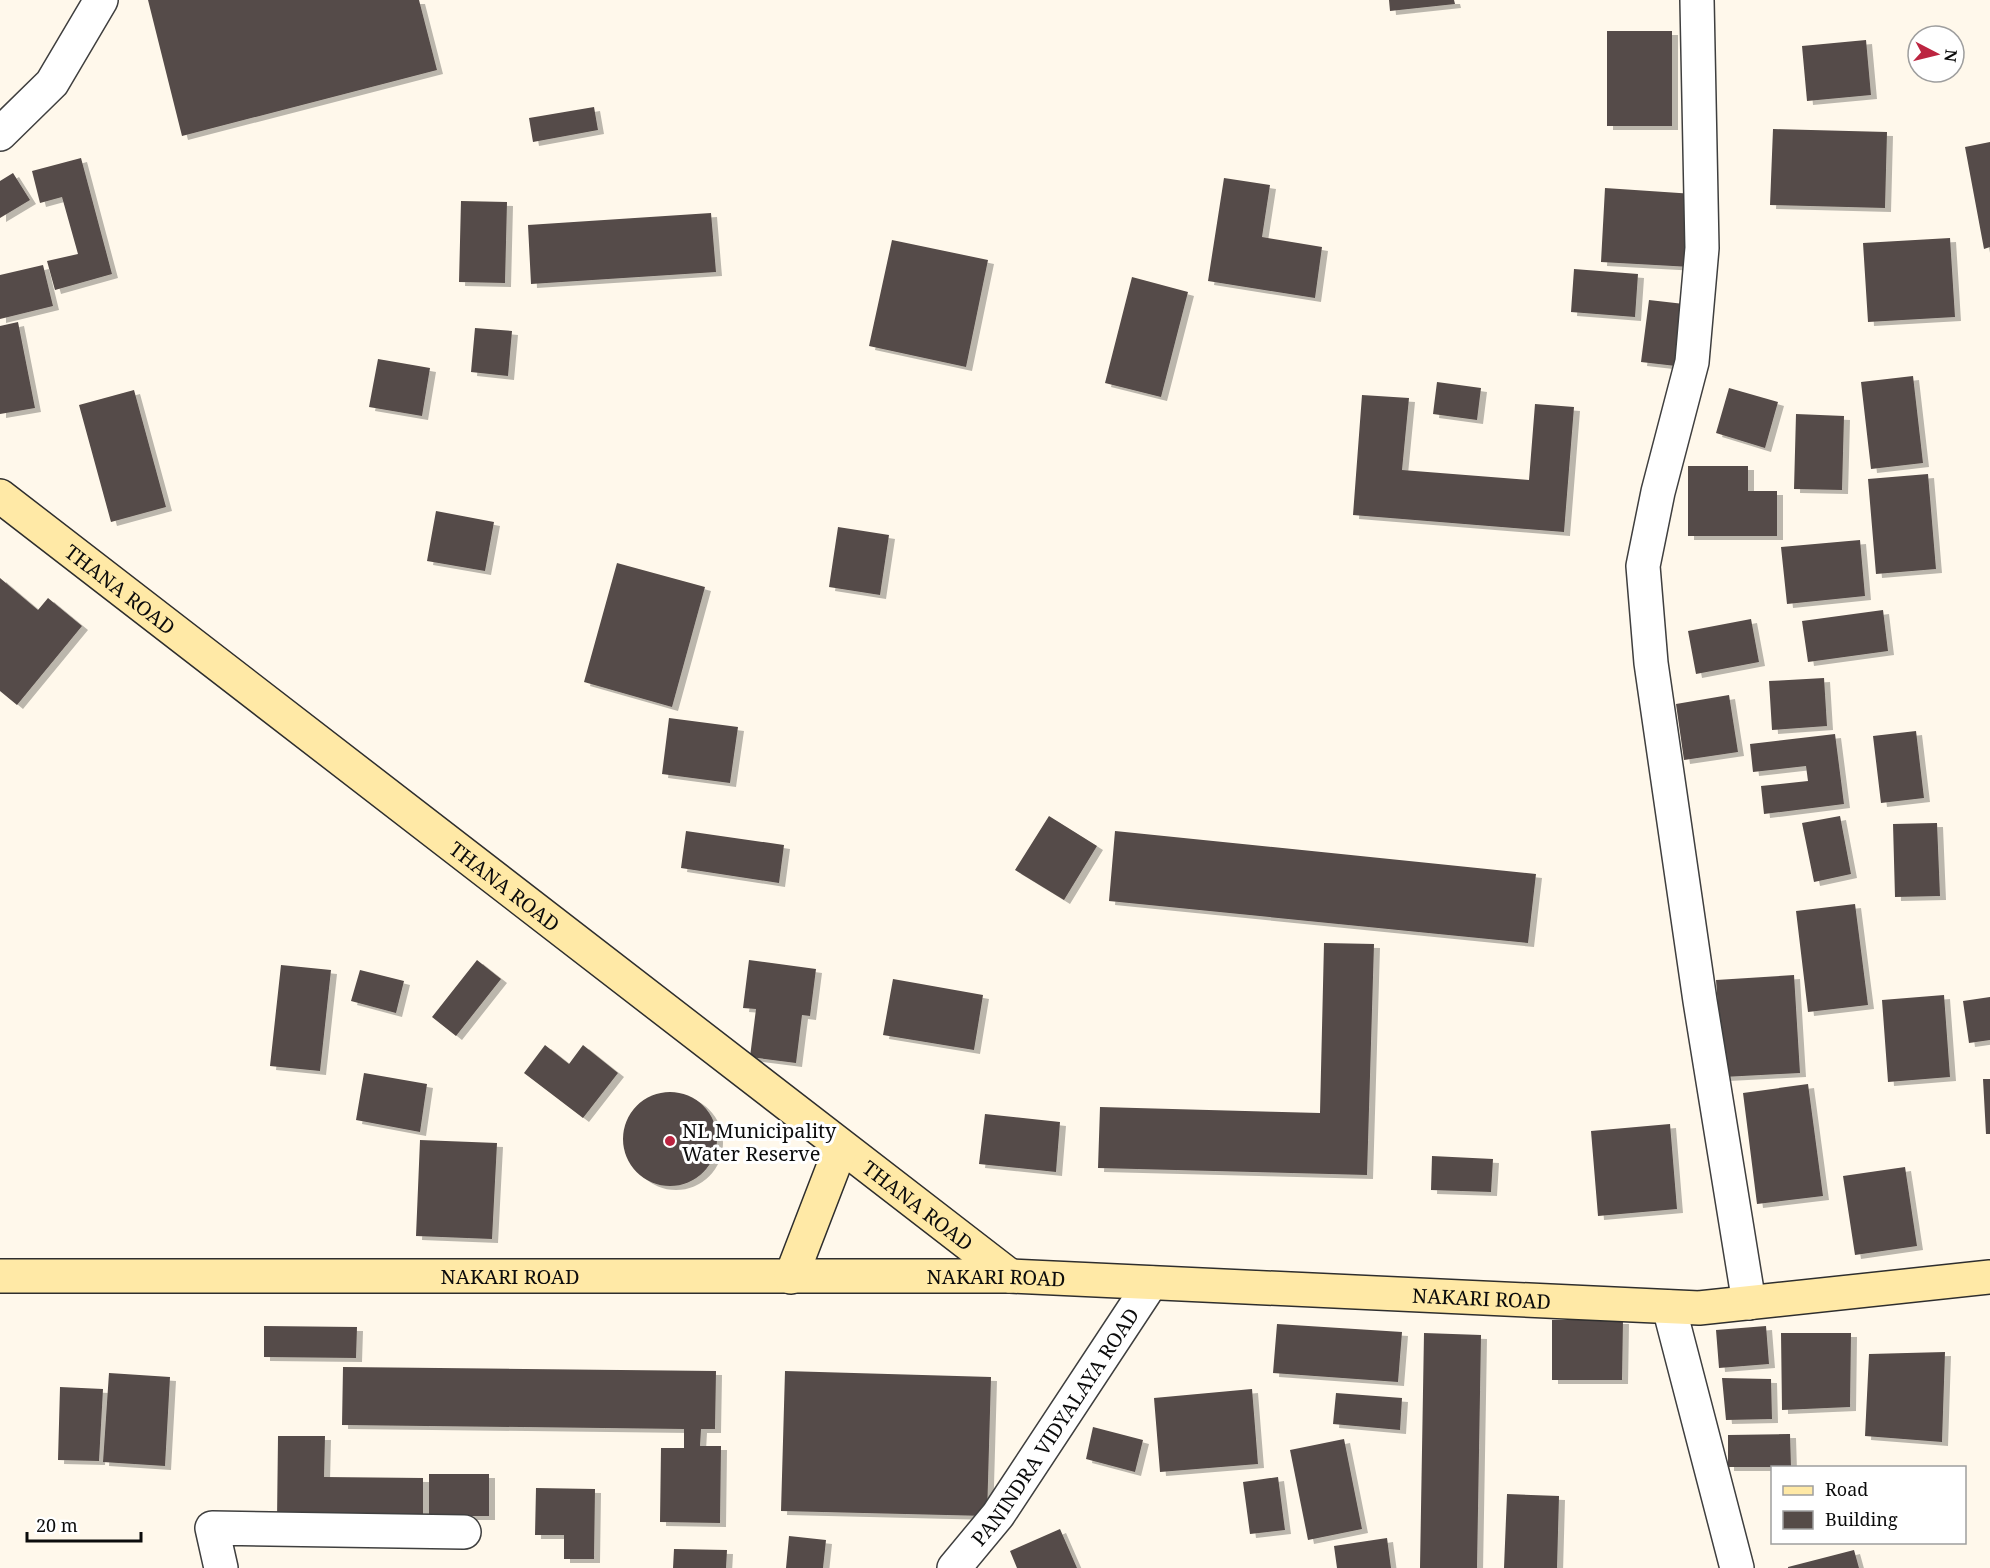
<svg xmlns="http://www.w3.org/2000/svg" width="1990" height="1568" font-family="'Noto Serif',serif">
	<defs>
		<filter id="shadow"><feDropShadow dx="6" dy="4" stdDeviation="0" flood-color="#0004"/></filter>
	</defs>
	<rect width="100%" height="100%" fill="#fff8eb"/>
	<path fill="#554b48" filter="url(#shadow)" d="M 148,0 L 419,0 L 437,70 L 182,136 Z
		M 1389,0 L 1454,0 L 1455,4 L 1390,11 Z
		M 1607,31 L 1672,31 L 1672,126 L 1607,126 Z
		M 1866,40 L 1871,95 L 1807,101 L 1802,46 Z
		M 594,107 L 598,130 L 533,142 L 529,118 Z
		M 1773,129 L 1887,132 L 1885,208 L 1770,205 Z
		M 1990,142 L 1990,247 L 1984,249 L 1965,147 Z
		M 81,158 L 112,274 L 55,290 L 47,261 L 78,254 L 62,197 L 40,203 L 32,171 Z
		M 13,173 L 30,200 L 0,218 L 0,181 Z
		M 1224,178 L 1270,185 L 1262,237 L 1322,247 L 1315,298 L 1208,281 Z
		M 1605,188 L 1694,194 L 1691,267 L 1601,262 Z
		M 461,201 L 507,202 L 505,283 L 459,282 Z
		M 711,213 L 716,272 L 531,284 L 528,225 Z
		M 1950,238 L 1955,317 L 1868,322 L 1863,243 Z
		M 892,240 L 988,260 L 966,367 L 869,346 Z
		M 43,265 L 53,306 L 0,319 L 0,275 Z
		M 1574,269 L 1638,274 L 1635,317 L 1571,312 Z
		M 1132,277 L 1188,292 L 1161,397 L 1105,383 Z
		M 1649,300 L 1684,304 L 1676,366 L 1641,362 Z
		M 18,322 L 35,408 L 0,414 L 0,326 Z
		M 475,328 L 512,331 L 508,376 L 471,372 Z
		M 378,359 L 430,368 L 422,416 L 369,407 Z
		M 1913,376 L 1923,463 L 1871,469 L 1861,382 Z
		M 1437,382 L 1481,388 L 1477,420 L 1433,414 Z
		M 1729,388 L 1778,402 L 1765,448 L 1716,433 Z
		M 134,390 L 166,507 L 111,522 L 79,405 Z
		M 1362,395 L 1409,398 L 1402,470 L 1529,480 L 1535,404 L 1574,407 L 1564,532 L 1353,515 Z
		M 1796,414 L 1844,416 L 1842,490 L 1794,489 Z
		M 1688,466 L 1748,466 L 1748,491 L 1777,491 L 1777,536 L 1688,536 Z
		M 1928,474 L 1936,569 L 1876,574 L 1868,479 Z
		M 436,511 L 494,522 L 485,571 L 427,561 Z
		M 838,527 L 889,535 L 880,595 L 829,587 Z
		M 1860,540 L 1865,596 L 1787,604 L 1781,547 Z
		M 617,563 L 705,587 L 672,707 L 584,682 Z
		M 0,578 L 38,610 L 48,598 L 82,626 L 17,705 L 0,691 Z
		M 1883,610 L 1888,651 L 1808,662 L 1802,621 Z
		M 1751,619 L 1759,662 L 1696,674 L 1688,631 Z
		M 1824,678 L 1827,726 L 1772,730 L 1769,681 Z
		M 1729,695 L 1738,752 L 1684,760 L 1676,704 Z
		M 669,718 L 738,727 L 730,783 L 662,774 Z
		M 1916,731 L 1924,798 L 1881,803 L 1873,736 Z
		M 1835,734 L 1844,804 L 1764,814 L 1761,786 L 1808,781 L 1806,766 L 1753,772 L 1750,744 Z
		M 1049,816 L 1097,846 L 1064,900 L 1015,870 Z
		M 1840,816 L 1851,874 L 1814,882 L 1802,823 Z
		M 1937,823 L 1940,896 L 1895,897 L 1893,824 Z
		M 686,831 L 784,845 L 779,883 L 681,868 Z
		M 1115,831 L 1536,874 L 1528,943 L 1109,901 Z
		M 1855,904 L 1868,1005 L 1808,1012 L 1796,911 Z
		M 1324,943 L 1374,944 L 1367,1175 L 1098,1168 L 1100,1107 L 1320,1113 Z
		M 477,960 L 501,979 L 456,1036 L 432,1017 Z
		M 749,960 L 816,969 L 810,1016 L 802,1015 L 796,1063 L 750,1057 L 756,1009 L 743,1008 Z
		M 281,965 L 331,970 L 320,1071 L 270,1066 Z
		M 360,970 L 404,981 L 396,1013 L 351,1001 Z
		M 1794,975 L 1800,1073 L 1723,1077 L 1716,980 Z
		M 893,979 L 983,995 L 974,1050 L 883,1035 Z
		M 1944,995 L 1950,1077 L 1888,1082 L 1882,1000 Z
		M 1990,997 L 1990,1040 L 1969,1043 L 1963,1001 Z
		M 545,1045 L 569,1064 L 583,1045 L 618,1073 L 583,1118 L 524,1073 Z
		M 364,1073 L 427,1084 L 420,1132 L 356,1120 Z
		M 1983,1079 L 1990,1079 L 1990,1134 L 1986,1134 Z
		M 1808,1084 L 1823,1196 L 1757,1204 L 1743,1093 Z
		M623 1139a47 47 0 1 1 94 0a47 47 0 1 1-94 0Z
		M 985,1114 L 1060,1122 L 1056,1172 L 979,1164 Z
		M 1670,1124 L 1677,1209 L 1598,1216 L 1591,1131 Z
		M 420,1140 L 497,1143 L 492,1239 L 416,1236 Z
		M 1432,1156 L 1493,1159 L 1491,1192 L 1431,1190 Z
		M 1905,1167 L 1917,1246 L 1855,1255 L 1843,1176 Z
		M 1552,1320 L 1623,1320 L 1622,1380 L 1552,1380 Z
		M 1277,1324 L 1402,1332 L 1398,1382 L 1273,1373 Z
		M 264,1326 L 357,1327 L 356,1358 L 264,1357 Z
		M 1766,1326 L 1769,1364 L 1719,1368 L 1716,1330 Z
		M 1424,1333 L 1481,1335 L 1477,1568 L 1420,1568 Z
		M 1781,1333 L 1851,1333 L 1850,1407 L 1782,1410 Z
		M 1945,1352 L 1942,1442 L 1865,1436 L 1869,1354 Z
		M 343,1367 L 716,1371 L 715,1429 L 701,1429 L 700,1446 L 721,1446 L 720,1523 L 660,1522 L 661,1448 L 684,1448 L 684,1429 L 342,1425 Z
		M 785,1371 L 991,1377 L 987,1516 L 781,1511 Z
		M 109,1373 L 170,1377 L 165,1466 L 103,1462 Z
		M 1722,1378 L 1771,1379 L 1772,1419 L 1726,1420 Z
		M 60,1387 L 103,1389 L 99,1461 L 58,1460 Z
		M 1252,1389 L 1258,1464 L 1160,1472 L 1154,1398 Z
		M 1336,1393 L 1402,1398 L 1400,1430 L 1333,1424 Z
		M 1093,1427 L 1143,1440 L 1135,1472 L 1086,1459 Z
		M 1790,1434 L 1791,1467 L 1728,1467 L 1728,1435 Z
		M 278,1436 L 325,1436 L 324,1477 L 423,1478 L 423,1522 L 277,1521 Z
		M 1344,1439 L 1362,1529 L 1308,1540 L 1290,1450 Z
		M 429,1474 L 489,1474 L 489,1516 L 429,1516 Z
		M 1278,1477 L 1285,1530 L 1250,1534 L 1243,1482 Z
		M 536,1488 L 595,1489 L 594,1559 L 564,1559 L 564,1535 L 535,1535 Z
		M 1507,1494 L 1559,1496 L 1557,1568 L 1504,1568 Z
		M 1060,1529 L 1077,1568 L 1017,1568 L 1010,1551 Z
		M 789,1536 L 826,1540 L 823,1568 L 786,1568 Z
		M 1387,1538 L 1391,1568 L 1337,1568 L 1334,1546 Z
		M 674,1549 L 727,1550 L 726,1568 L 673,1568 Z
		M 1854,1550 L 1859,1568 L 1788,1568 L 1788,1567 Z"/>
	<g fill="none" stroke-linecap="round" stroke-linejoin="round">
		<g stroke="#3f3f3f" stroke-width="36">
			<g id="street">
				<path d="M 1697,0 L 1702,248 L 1692,362 L 1658,492 L 1643,566 L 1651,663 L 1700,1001 L 1749,1303"/>
				<path d="M 0,134 L 52,83 L 101,0"/>
				<path d="M 1669,1307 L 1737,1568"/>
				<path d="M 221,1568 L 212,1528 L 464,1532"/>
				<path id="s1" d="M 954,1568 L 998,1515 L 1151,1283"/>
			</g>
		</g>
		<g stroke="#2e2e2e" stroke-width="36">
			<g id="secondary">
				<path id="s2" d="M 0,496 L 1010,1276"/>
				<path id="s3" d="M 0,1276 L 1010,1276 L 1699,1308 L 1990,1277"/>
				<path d="M 791,1277 L 841,1147"/>
			</g>
		</g>
		<use href="#street" stroke="#fff" stroke-width="33"/>
		<use href="#secondary" stroke="#ffe9a6" stroke-width="33"/>
	</g>
	<circle fill="#bc2440" stroke="#fff" stroke-width="2" cx="670" cy="1141" r="6"/>
	<g text-anchor="middle" dominant-baseline="central" stroke-width="6" stroke-linejoin="round" paint-order="stroke">
		<g font-size="20" fill="#0c0c0c" stroke="#fff">
			<text stroke="none"><textPath href="#s2" startOffset="152">THANA ROAD</textPath></text>
			<text stroke="none"><textPath href="#s2" startOffset="638">THANA ROAD</textPath></text>
			<text stroke="none"><textPath href="#s2" startOffset="1160">THANA ROAD</textPath></text>
			<text stroke="none"><textPath href="#s3" startOffset="510">NAKARI ROAD</textPath></text>
			<text stroke="none"><textPath href="#s3" startOffset="996">NAKARI ROAD</textPath></text>
			<text stroke="none"><textPath href="#s3" startOffset="1482">NAKARI ROAD</textPath></text>
			<text stroke="none"><textPath href="#s1" startOffset="174">PANINDRA VIDYALAYA ROAD</textPath></text>
		</g>
		<g font-size="20" fill="#0c0c0c" stroke="#fff" text-anchor="start">
			<text x="682" y="1130">NL Municipality<tspan x="682" dy="23">Water Reserve</tspan></text>
		</g>
	</g>
	<rect x="1771" y="1466" width="195" height="78" fill="#ffffff" stroke="#9e9e9e" stroke-width="1.5"/>
	<rect x="1783" y="1486" width="30" height="9" fill="#ffe9a6" stroke="#9e9e9e" stroke-width="1.5"/>
	<text x="1825" y="1496" font-size="18" fill="#0c0c0c">Road</text>
	<rect x="1783" y="1511" width="30" height="18" fill="#554b48" stroke="#9e9e9e" stroke-width="1.5"/>
	<text x="1825" y="1526" font-size="18" fill="#0c0c0c">Building</text>
	<g transform="translate(1936 54) rotate(97)"><circle r="28" fill="#ffffff" stroke="#9e9e9e" stroke-width="1.5"/>
	<path d="M0-4.5L10 22L0 15L-10 22Z" fill="#bc2440"/>
	<text y="-9" font-size="16" font-weight="bold" text-anchor="middle" fill="#0c0c0c">N</text>
	</g>
	<path d="M27 1532v9h114v-9" fill="none" stroke="#0c0c0c" stroke-width="3"/>
	<text x="36" y="1532" font-size="18" fill="#0c0c0c" stroke="#ffffff" stroke-width="4.5" paint-order="stroke">20 m</text>
</svg>
